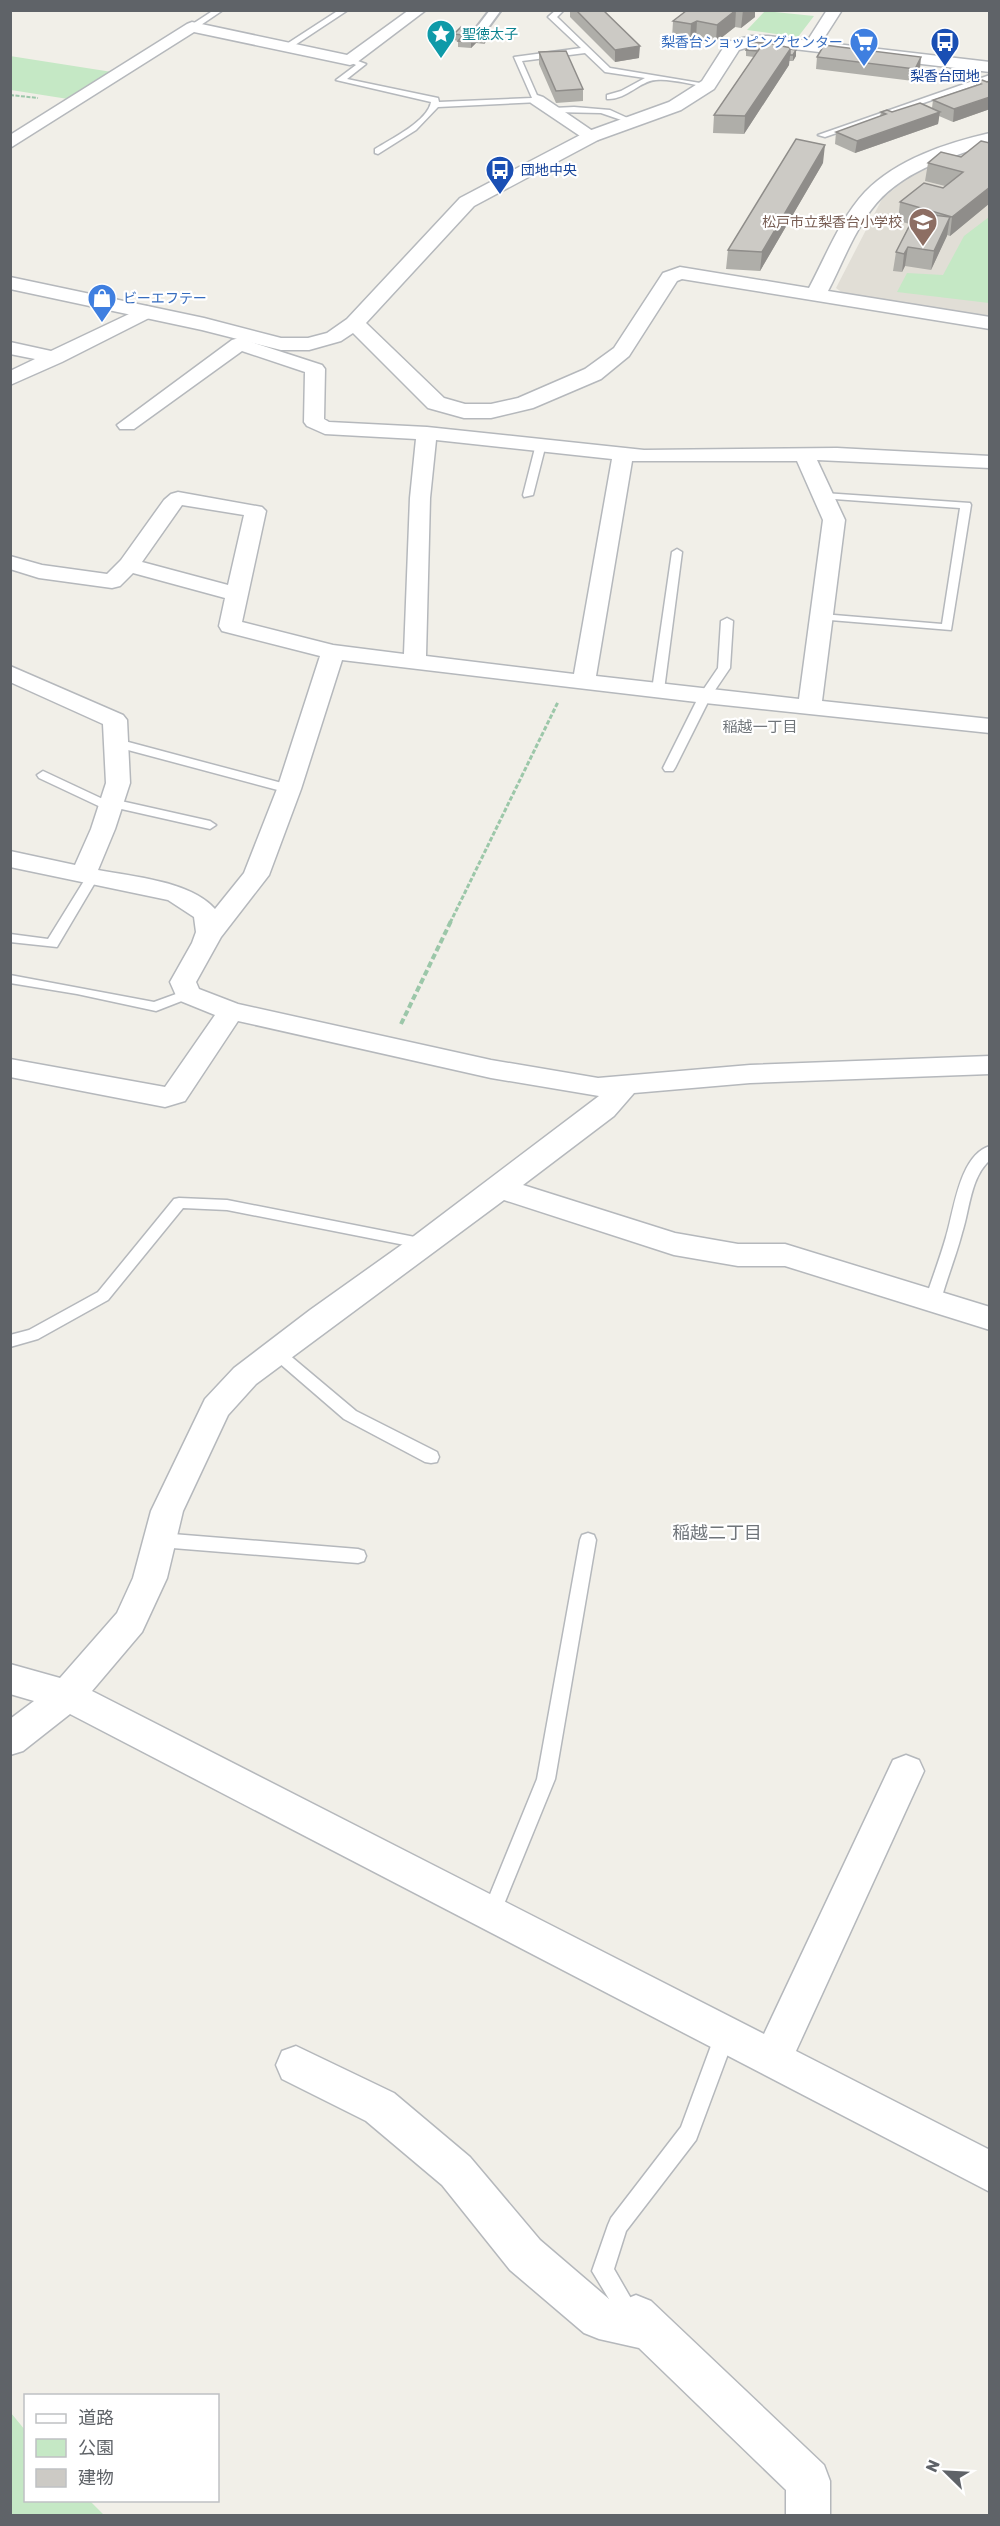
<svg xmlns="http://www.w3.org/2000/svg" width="1000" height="2526" font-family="Rubik,'Noto Sans JP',sans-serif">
	<rect width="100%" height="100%" fill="#f1efe8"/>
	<path fill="#e1ded6" d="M 989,145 L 989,317 L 847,296 L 836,288 L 882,199 L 906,179 L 937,163 Z"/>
	<path fill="#c5e8c5" d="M 765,11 L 814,16 L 798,37 L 747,30 Z
		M 10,56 L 112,72 L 68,99 L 11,90 Z
		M 989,217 L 989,303 L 897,292 L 907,273 L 943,275 L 964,236 Z
		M 11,2413 L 25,2430 L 26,2500 L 90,2501 L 104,2515 L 11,2515 Z"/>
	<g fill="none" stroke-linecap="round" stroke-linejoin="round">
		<g stroke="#b5b8bc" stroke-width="3">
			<path id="service" d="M 214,10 L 223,10 L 195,29 L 188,27 Z
				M 339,10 L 348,10 L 289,49 L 282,47 Z
				M 556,10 L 564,10 L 557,17 L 610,68 L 712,85 L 708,87 C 694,85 669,78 656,80 C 639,81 627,100 607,99 L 607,95 L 621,91 L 645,78 L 605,72 L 585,53 L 522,61 L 540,102 L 438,107 L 416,130 L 378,154 L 375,153 L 375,149 C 391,139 428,121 431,102 L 336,80 L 356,65 L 346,60 L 350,58 L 366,64 L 347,79 L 438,98 L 439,102 L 532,98 L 514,57 L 581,48 L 548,17 Z
				M 990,75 L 990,80 L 825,137 L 818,135 Z
				M 574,107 L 610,110 L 634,121 L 630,123 L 601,113 L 553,112 L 549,110 L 553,108 Z
				M 541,441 L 546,444 L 533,495 L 524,497 L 523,495 L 536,444 Z
				M 824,493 L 970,503 L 971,505 L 951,630 L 818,619 L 818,615 L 822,614 L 942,624 L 960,508 L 820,498 L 820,494 Z
				M 677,549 L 682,552 L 664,690 L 658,693 L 652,690 L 672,552 Z
				M 727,618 L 733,621 L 730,668 L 711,696 L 675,768 L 673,771 L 665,771 L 663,768 L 699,696 L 718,668 L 721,621 Z
				M 117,739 L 293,786 L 295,789 L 289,793 L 113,746 L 113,740 Z
				M 43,771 L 107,801 L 112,799 L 210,821 L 216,825 L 210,829 L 117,808 L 111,811 L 107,810 L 39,778 L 37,775 Z
				M 93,872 L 99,876 L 57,947 L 10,942 L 10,934 L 48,939 L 87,876 Z
				M 10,975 L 154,1002 L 187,990 L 194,994 L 192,997 L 156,1011 L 77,994 L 10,983 Z
				M 990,1146 L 990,1160 C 970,1178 970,1209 962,1233 C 956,1256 947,1278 941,1300 L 938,1304 L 928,1304 L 925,1300 C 932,1279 940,1258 946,1237 C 954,1212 959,1155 990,1146 Z
				M 179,1198 L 227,1200 L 425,1239 L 430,1240 L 432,1244 L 430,1248 L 425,1249 L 227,1210 L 183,1208 L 108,1300 L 38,1339 L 10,1347 L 10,1335 L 29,1330 L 98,1292 L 174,1199 Z
				M 276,1346 L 281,1348 L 356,1411 L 437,1452 L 439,1457 L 437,1462 L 431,1463 L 425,1462 L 344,1419 L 271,1356 L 268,1352 L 271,1348 Z
				M 160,1533 L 358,1549 L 364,1551 L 366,1556 L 364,1561 L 358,1563 L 160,1547 L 154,1545 L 152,1540 L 154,1535 Z
				M 588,1533 L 594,1535 L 596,1540 L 555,1779 L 500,1914 L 498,1920 L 491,1923 L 484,1920 L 482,1914 L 537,1779 L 580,1540 L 582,1535 Z
				M 725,2026 L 732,2028 L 735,2035 L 696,2140 L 626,2231 L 614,2269 L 633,2302 L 629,2309 L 622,2313 L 615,2309 L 592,2271 L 608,2225 L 611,2218 L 681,2127 L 715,2035 L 718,2028 Z"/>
		</g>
		<g stroke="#b5b8bc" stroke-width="4">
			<path id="pedestrian" d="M 490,10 L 501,10 L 487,29 L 479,29 L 477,27 Z"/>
		</g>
		<g stroke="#b5b8bc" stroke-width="3">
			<path id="minor" d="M 409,10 L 426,10 L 356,63 L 350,65 L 194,32 L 10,148 L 10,135 L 187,24 L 192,22 L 347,55 Z
				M 827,10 L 842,10 L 817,49 L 807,49 L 804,46 Z
				M 537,95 L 543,97 L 600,136 L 598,140 L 586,140 L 531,103 L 529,100 Z
				M 146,306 L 153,308 L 155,312 L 153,316 L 62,362 L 10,385 L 10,371 L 35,359 L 10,354 L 10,342 L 51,351 Z
				M 239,338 L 322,365 L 325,369 L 324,419 L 329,422 L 427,427 L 644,450 L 837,448 L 990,456 L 990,468 L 817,460 L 845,520 L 822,701 L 990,719 L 990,733 L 705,703 L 342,660 L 301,789 L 269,875 L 221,937 L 196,982 L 199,989 L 238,1004 L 491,1060 L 598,1078 L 750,1065 L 990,1056 L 990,1074 L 750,1083 L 634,1093 L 614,1116 L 523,1185 L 675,1233 L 738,1244 L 785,1244 L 990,1307 L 990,1330 L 785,1266 L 738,1266 L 674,1255 L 504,1200 L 256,1384 L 228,1415 L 183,1511 L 167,1578 L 142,1632 L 92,1691 L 764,2034 L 893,1760 L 906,1755 L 919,1760 L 924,1771 L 796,2051 L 990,2150 L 990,2192 L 70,1714 L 23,1751 L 10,1755 L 10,1719 L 34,1701 L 10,1694 L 10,1664 L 60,1678 L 117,1613 L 133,1578 L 151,1511 L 205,1399 L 234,1368 L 310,1310 L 414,1236 L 599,1096 L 491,1078 L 238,1021 L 185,1101 L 165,1107 L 10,1077 L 10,1059 L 165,1087 L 215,1015 L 178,1000 L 170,982 L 192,943 L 196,932 L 194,917 L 168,900 L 10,867 L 10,851 L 75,865 L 91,829 L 106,783 L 103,724 L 10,682 L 10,666 L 123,715 L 127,720 L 130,783 L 115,829 L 98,870 C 134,877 190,881 215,909 L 244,873 L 277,789 L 320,656 L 222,631 L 219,626 L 225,598 L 133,573 L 120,586 L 112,588 L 39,578 L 10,569 L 10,556 L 42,565 L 107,574 L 121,560 L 164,500 L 171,494 L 178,492 L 262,507 L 266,511 L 242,622 L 333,645 L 404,654 L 410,498 L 416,439 L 325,434 L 307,426 L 304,422 L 305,372 L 242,351 L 134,429 L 120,429 L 117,425 L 232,340 ZM 436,440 L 612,459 L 574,674 L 426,656 L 430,498 ZM 632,461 L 797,461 L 823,520 L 799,699 L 596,676 ZM 182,505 L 244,515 L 228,585 L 142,562 Z
				M 296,2046 L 394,2093 L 470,2157 L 540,2240 L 609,2299 L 621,2301 L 636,2295 L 651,2301 L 824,2465 L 830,2481 L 830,2516 L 786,2516 L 786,2490 L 639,2348 L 599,2339 L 584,2333 L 510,2270 L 442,2185 L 366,2121 L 282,2079 L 276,2065 L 282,2051 Z"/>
		</g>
		<g stroke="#b5b8bc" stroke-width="3">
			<path id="tertiary" d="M 751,36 L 768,36 L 990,62 L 990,72 L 768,46 L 752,46 L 739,50 L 714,89 L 681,110 L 598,140 L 474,206 L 366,323 L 444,398 L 465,404 L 491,404 L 518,398 L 585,369 L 614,348 L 663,273 L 680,267 L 809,288 C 826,256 840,219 865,192 C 897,159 947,143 990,133 L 990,144 C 947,158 899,172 871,210 C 853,234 842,264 828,291 L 990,317 L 990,329 L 682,279 L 677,281 L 629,356 L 601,379 L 533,408 L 491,418 L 464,418 L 428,408 L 353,333 L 341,341 L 309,350 L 281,350 L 202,330 L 10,289 L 10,277 L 204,318 L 281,338 L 308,338 L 327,333 L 347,319 L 460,198 L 586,132 L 669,102 L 702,81 L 727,42 Z"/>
		</g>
		<path stroke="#9cc7a9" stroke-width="2" stroke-dasharray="4 1.5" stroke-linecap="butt" d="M 10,95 L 38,98"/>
		<path stroke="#9cc7a9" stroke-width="3" stroke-dasharray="4.5 2" stroke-linecap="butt" d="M 450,923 L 558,702"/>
		<path stroke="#9cc7a9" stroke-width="4" stroke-dasharray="6 3" stroke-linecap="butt" d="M 401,1024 L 451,921"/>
		<use href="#service" fill="#fff" fill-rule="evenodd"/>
		<use href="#pedestrian" fill="#fff" fill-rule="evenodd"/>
		<use href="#minor" fill="#fff" fill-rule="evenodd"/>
		<use href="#tertiary" fill="#fff" fill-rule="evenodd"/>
	</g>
	<path fill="#afaea9" d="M 570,10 L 603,10 L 639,58 L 615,62 L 570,17 Z
		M 683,10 L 755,10 L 755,17 L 741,28 L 735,27 L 716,42 L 696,38 L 690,41 L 672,38 L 673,21 L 683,13 Z
		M 454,34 L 491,36 L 484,44 L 476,43 L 471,48 L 458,47 L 458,41 L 454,40 Z
		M 790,49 L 796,56 L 793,61 L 789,61 L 789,65 L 744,134 L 713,133 L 714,115 L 754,57 L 746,56 L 746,50 Z
		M 539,52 L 583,89 L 583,101 L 556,103 L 539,64 Z
		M 817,57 L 920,69 L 913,81 L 816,69 Z
		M 990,81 L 990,109 L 953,122 L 939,116 L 938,124 L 855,153 L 835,144 L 836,132 L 880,116 L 881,112 L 892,112 L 932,108 L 933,100 L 976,86 L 976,82 Z
		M 990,143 L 990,203 L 950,236 L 947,235 L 931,270 L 905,266 L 902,272 L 893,271 L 896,252 L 910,224 L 898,221 L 900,202 L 943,188 L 945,186 L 925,181 L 928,163 L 961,157 Z
		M 823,163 L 760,271 L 726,269 L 728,250 Z"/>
	<path fill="#8f8d8a" d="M 736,10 L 735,27 L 716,42 L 717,25 Z
		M 743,10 L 755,10 L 755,17 L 741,28 Z
		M 697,21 L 696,38 L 690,41 L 691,24 Z
		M 491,30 L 491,36 L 484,44 L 484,38 Z
		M 476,37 L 476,43 L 471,48 L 471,42 Z
		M 640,46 L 639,58 L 615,62 L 615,50 Z
		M 791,48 L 789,65 L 744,134 L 745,116 Z
		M 796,50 L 796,56 L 793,61 L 793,55 Z
		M 921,57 L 920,69 L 913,81 L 915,69 Z
		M 990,97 L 990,109 L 953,122 L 954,109 Z
		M 940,112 L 938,124 L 855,153 L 857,141 Z
		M 825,145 L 823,163 L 760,271 L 762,252 Z
		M 990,187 L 990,203 L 950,236 L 952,217 Z
		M 950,217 L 947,236 L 931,270 L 934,251 Z
		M 908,247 L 905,266 L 902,272 L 904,254 Z"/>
	<path fill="#cccac5" stroke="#8f8d8a" stroke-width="1.5" d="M 576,10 L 603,10 L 640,46 L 615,50 Z
		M 684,10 L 736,10 L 717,25 L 697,21 L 691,24 L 673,21 L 686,11 Z
		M 461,27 L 491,30 L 484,38 L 476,37 L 471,42 L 458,41 L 463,35 L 454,34 Z
		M 751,42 L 763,43 L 758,51 L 746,50 Z
		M 764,42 L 791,48 L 745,116 L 714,115 Z
		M 824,45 L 921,57 L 915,69 L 817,57 Z
		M 790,49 L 796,50 L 793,55 L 790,55 Z
		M 566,51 L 583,89 L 556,91 L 539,52 Z
		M 982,80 L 987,82 L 990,81 L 990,97 L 954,109 L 933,100 L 981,84 L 976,82 Z
		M 920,103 L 940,112 L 857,141 L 836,132 L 886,114 L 881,112 L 887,110 L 892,112 Z
		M 796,139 L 825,145 L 762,252 L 728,250 Z
		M 981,141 L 990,143 L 990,187 L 952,217 L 900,202 L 924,183 L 943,188 L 963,172 L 928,163 L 941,152 L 961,157 Z
		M 916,213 L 950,217 L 934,251 L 908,247 L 904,254 L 896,252 Z"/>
	<defs>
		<g id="sight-pin" transform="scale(1.5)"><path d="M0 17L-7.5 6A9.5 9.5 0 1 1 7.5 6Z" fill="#0f9aa8" stroke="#fff"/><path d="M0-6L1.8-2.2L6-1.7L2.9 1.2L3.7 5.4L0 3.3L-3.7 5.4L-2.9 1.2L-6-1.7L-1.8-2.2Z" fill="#fff"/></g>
		<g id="supermarket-pin" transform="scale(1.5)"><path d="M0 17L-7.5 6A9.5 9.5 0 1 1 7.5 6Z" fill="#3f7fe0" stroke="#fff"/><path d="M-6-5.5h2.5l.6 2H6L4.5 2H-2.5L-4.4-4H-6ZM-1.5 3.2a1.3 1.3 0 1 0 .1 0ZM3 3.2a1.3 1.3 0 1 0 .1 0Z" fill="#fff"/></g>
		<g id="bus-pin" transform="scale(1.5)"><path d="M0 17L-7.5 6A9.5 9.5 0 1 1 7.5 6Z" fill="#1a4fb4" stroke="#fff"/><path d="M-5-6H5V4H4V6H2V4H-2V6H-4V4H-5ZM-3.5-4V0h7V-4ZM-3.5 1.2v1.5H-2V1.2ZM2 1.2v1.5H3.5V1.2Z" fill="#fff"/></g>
		<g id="school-pin" transform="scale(1.5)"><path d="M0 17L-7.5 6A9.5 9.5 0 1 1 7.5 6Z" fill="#8d6e63" stroke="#fff"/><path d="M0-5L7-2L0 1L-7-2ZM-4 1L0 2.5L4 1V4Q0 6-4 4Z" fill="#fff"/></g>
		<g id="shop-pin" transform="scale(1.5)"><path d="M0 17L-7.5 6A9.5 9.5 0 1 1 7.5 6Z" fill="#3f7fe0" stroke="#fff"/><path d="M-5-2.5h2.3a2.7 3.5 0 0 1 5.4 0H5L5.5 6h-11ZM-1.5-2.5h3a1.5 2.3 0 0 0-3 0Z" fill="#fff"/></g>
	</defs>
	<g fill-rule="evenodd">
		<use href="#sight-pin" x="441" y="34"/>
		<use href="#supermarket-pin" x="864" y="42"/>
		<use href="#bus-pin" x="945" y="42"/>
		<use href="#bus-pin" x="500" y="170"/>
		<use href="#school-pin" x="923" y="222"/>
		<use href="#shop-pin" x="102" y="298"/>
	</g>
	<g text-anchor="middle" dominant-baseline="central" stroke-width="4.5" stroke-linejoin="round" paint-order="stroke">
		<g font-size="14" fill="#0d838f" stroke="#fff" text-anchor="start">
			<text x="462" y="34">聖徳太子</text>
		</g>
		<g font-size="14" fill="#366cbe" stroke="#fff" text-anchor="end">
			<text x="843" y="42">梨香台ショッピングセンター</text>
			<text x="123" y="298" text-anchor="start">ビーエフテー</text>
		</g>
		<g font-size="14" fill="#164399" stroke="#fff">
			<text x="945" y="76">梨香台団地</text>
			<text x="521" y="170" text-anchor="start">団地中央</text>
		</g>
		<g font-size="14" fill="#785e54" stroke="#fff" text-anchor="end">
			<text x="902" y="222">松戸市立梨香台小学校</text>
		</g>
		<g font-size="15" fill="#70757a" stroke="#fff">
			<text x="760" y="727">稲越一丁目</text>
		</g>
		<g font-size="18" fill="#70757a" stroke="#fff">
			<text x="717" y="1533">稲越二丁目</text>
		</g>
	</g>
	<rect width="1000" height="2526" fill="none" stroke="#5f6368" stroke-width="24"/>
	<rect x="24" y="2394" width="195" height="108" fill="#ffffff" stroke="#bfc1c3" stroke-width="1.5"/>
	<rect x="36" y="2414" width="30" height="9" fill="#ffffff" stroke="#bfc1c3" stroke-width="1.5"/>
	<text x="78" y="2424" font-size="18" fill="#5f6368">道路</text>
	<rect x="36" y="2439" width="30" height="18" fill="#c5e8c5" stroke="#bfc1c3" stroke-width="1.5"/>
	<text x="78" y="2454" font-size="18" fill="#5f6368">公園</text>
	<rect x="36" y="2469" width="30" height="18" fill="#cccac5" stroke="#bfc1c3" stroke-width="1.5"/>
	<text x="78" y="2484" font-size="18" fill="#5f6368">建物</text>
	<g transform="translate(946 2472) rotate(294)" stroke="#ffffff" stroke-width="4.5" paint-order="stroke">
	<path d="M0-4.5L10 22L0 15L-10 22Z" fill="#5f6368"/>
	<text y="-9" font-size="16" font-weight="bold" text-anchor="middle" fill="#5f6368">N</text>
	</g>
</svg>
